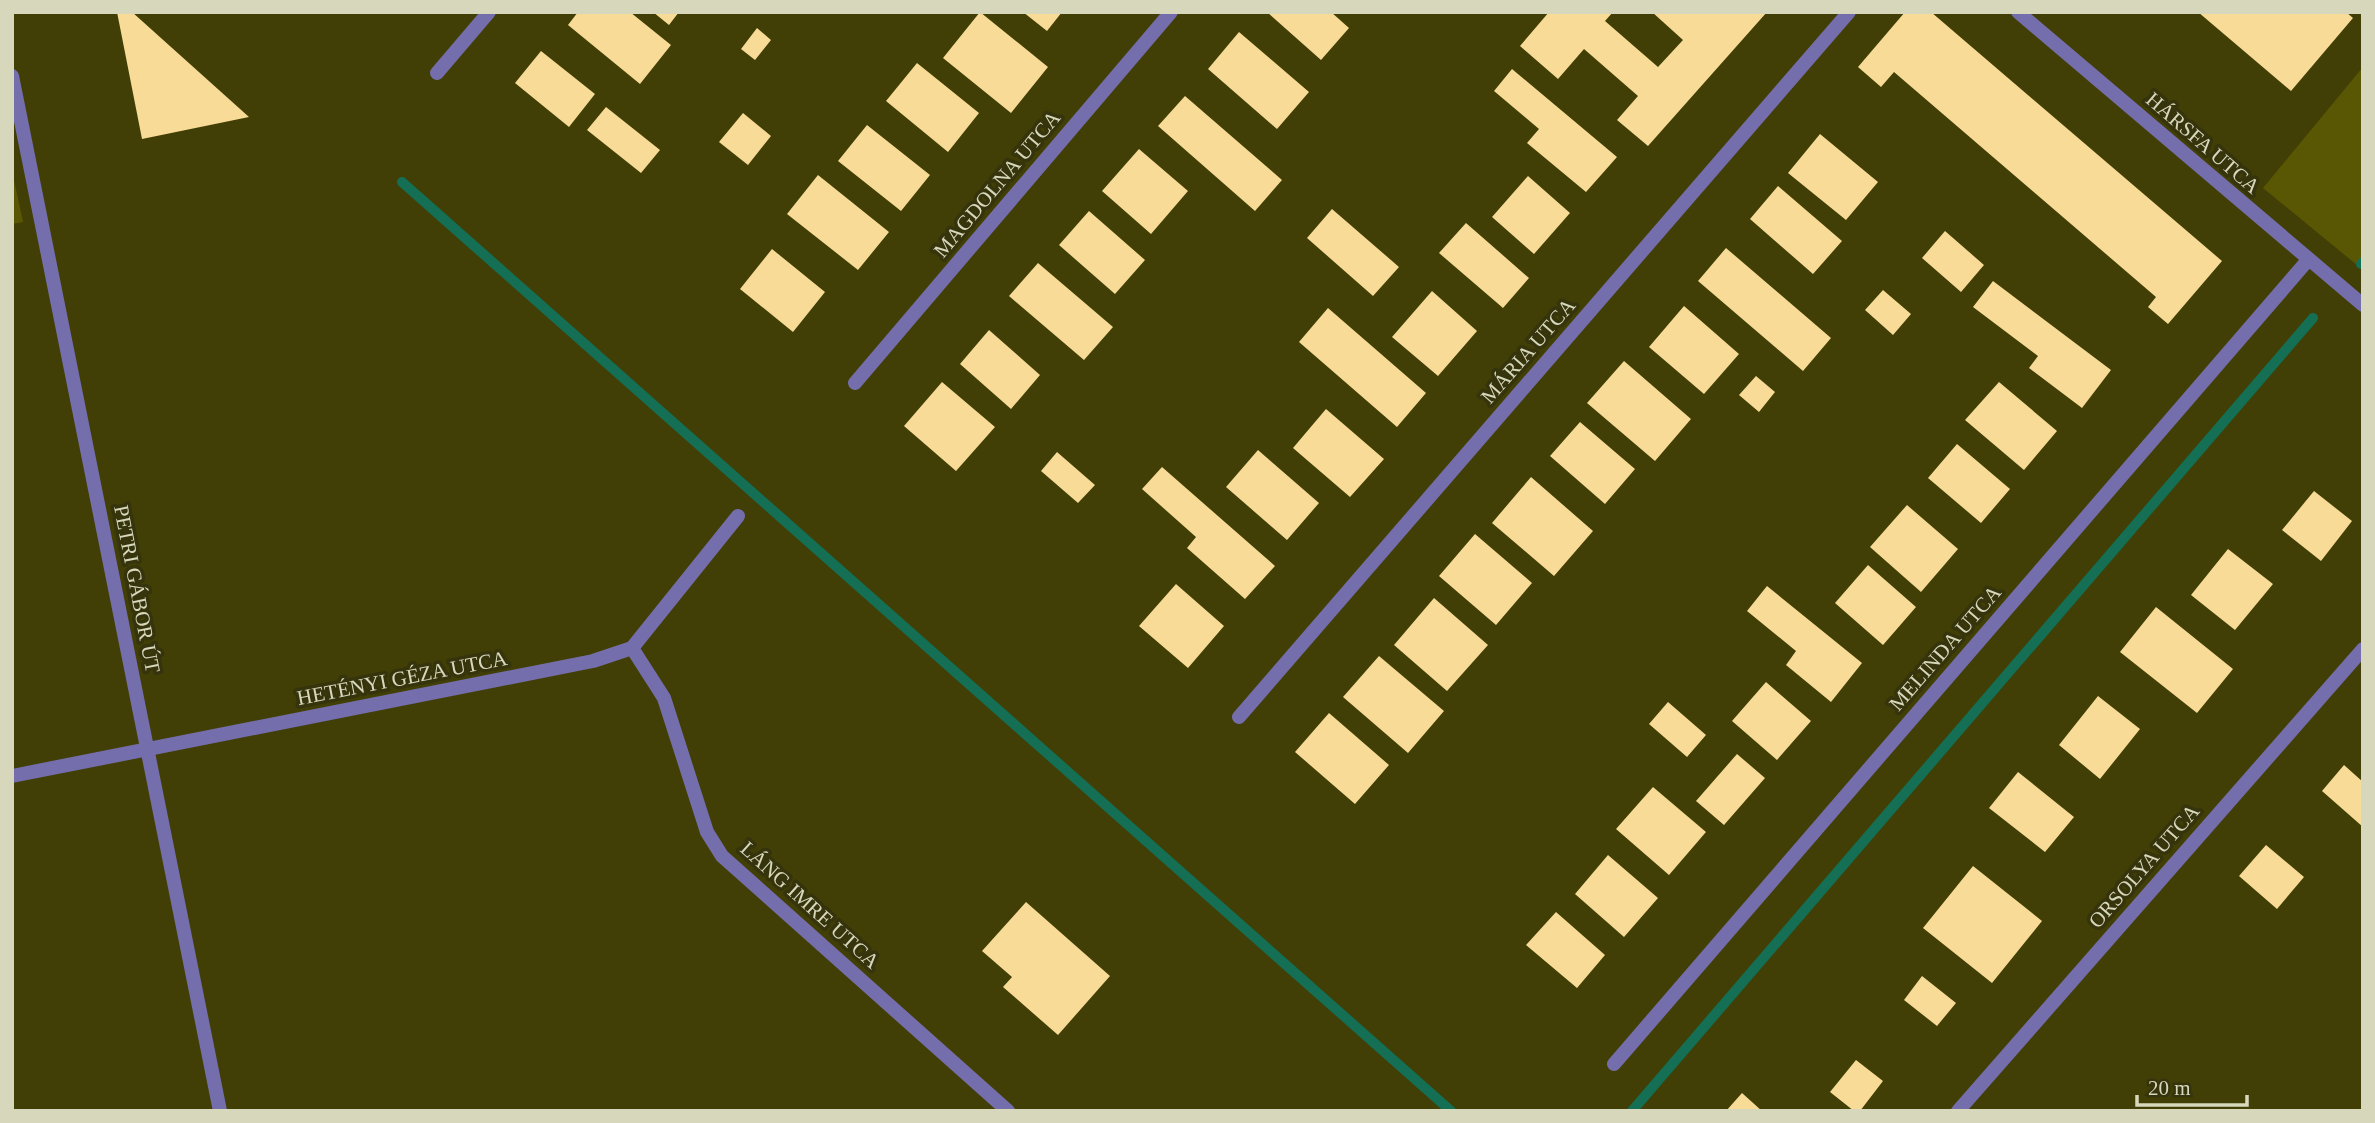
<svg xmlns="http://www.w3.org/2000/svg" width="2375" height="1123" font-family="'Times New Roman',serif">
	<rect width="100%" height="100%" fill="#413f06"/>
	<path fill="#5a5704" d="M 2363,67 L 2363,270 L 2263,188 Z
		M 12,171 L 23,222 L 12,224 Z"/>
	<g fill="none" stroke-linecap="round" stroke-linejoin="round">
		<path stroke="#146f54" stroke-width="10" d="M 402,182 L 1451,1111
			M 2361,264 L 2363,262
			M 1632,1111 L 2313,318"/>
	</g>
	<path fill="#f7db96" d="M 117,12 L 132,12 L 249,117 L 142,139 Z
		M 578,12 L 630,12 L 671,45 L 640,84 L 568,25 Z
		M 653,12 L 679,12 L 669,25 Z
		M 980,12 L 1048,67 L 1011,113 L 943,58 Z
		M 1023,12 L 1062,12 L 1047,31 Z
		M 1267,12 L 1331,12 L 1349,28 L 1321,60 Z
		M 1549,12 L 1613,12 L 1605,21 L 1658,67 L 1683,40 L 1652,12 L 1767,12 L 1648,146 L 1617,120 L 1638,96 L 1584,49 L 1558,79 L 1520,46 Z
		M 1905,12 L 1931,12 L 2222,261 L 2168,324 L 2148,307 L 2156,297 L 1894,72 L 1881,87 L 1858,67 Z
		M 2198,12 L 2346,12 L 2353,18 L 2291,91 Z
		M 757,28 L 771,40 L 755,60 L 741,49 Z
		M 1239,32 L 1309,92 L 1277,129 L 1208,69 Z
		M 541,51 L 595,94 L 569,127 L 515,83 Z
		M 917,63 L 979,113 L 948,152 L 886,101 Z
		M 1512,69 L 1617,157 L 1586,192 L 1527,143 L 1539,129 L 1494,91 Z
		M 1185,96 L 1282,180 L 1255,211 L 1158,126 Z
		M 606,107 L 660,150 L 641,173 L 587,130 Z
		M 743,113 L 771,136 L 748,165 L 719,142 Z
		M 867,125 L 930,175 L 901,211 L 838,161 Z
		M 1820,134 L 1878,182 L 1846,220 L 1788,173 Z
		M 1139,149 L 1188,191 L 1151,234 L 1102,191 Z
		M 818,175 L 889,232 L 858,270 L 787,214 Z
		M 1528,176 L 1570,213 L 1534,254 L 1492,217 Z
		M 1778,186 L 1842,241 L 1813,274 L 1750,219 Z
		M 1332,209 L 1399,267 L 1373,296 L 1307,238 Z
		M 1089,211 L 1145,260 L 1115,294 L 1059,245 Z
		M 1466,223 L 1529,278 L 1503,308 L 1439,253 Z
		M 1945,231 L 1984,265 L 1961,292 L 1922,258 Z
		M 1726,248 L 1831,338 L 1803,371 L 1698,281 Z
		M 772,249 L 825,292 L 793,332 L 740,289 Z
		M 1038,263 L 1113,327 L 1084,360 L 1009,296 Z
		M 1993,281 L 2111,370 L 2082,408 L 2029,368 L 2038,356 L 1973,307 Z
		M 1883,290 L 1911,314 L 1893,335 L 1865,310 Z
		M 1432,291 L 1477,331 L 1438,376 L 1392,337 Z
		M 1684,306 L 1739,354 L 1704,394 L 1649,347 Z
		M 1328,308 L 1426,393 L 1397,427 L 1299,342 Z
		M 989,330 L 1040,375 L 1011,409 L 960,364 Z
		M 1624,361 L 1691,419 L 1655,461 L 1587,403 Z
		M 1756,376 L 1775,392 L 1759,412 L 1739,395 Z
		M 942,382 L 995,427 L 956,471 L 904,426 Z
		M 1999,382 L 2057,431 L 2024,470 L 1965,420 Z
		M 1326,409 L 1384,459 L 1350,497 L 1293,448 Z
		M 1580,422 L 1635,469 L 1605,504 L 1550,456 Z
		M 1957,444 L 2010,489 L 1981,523 L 1928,478 Z
		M 1258,450 L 1319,503 L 1287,540 L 1226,487 Z
		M 1057,452 L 1095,485 L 1078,503 L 1041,471 Z
		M 1162,467 L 1275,566 L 1245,599 L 1187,548 L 1196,537 L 1142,489 Z
		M 1531,477 L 1593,531 L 1554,576 L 1492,523 Z
		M 2314,491 L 2352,521 L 2321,561 L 2282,530 Z
		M 1907,505 L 1958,549 L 1921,592 L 1870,547 Z
		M 1475,534 L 1532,583 L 1496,625 L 1439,576 Z
		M 2228,549 L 2273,584 L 2235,630 L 2191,595 Z
		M 1868,565 L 1916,607 L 1883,645 L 1835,603 Z
		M 1176,584 L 1224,626 L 1188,668 L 1139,626 Z
		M 1767,586 L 1862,663 L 1831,702 L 1786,665 L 1796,651 L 1747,611 Z
		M 1434,598 L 1488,645 L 1447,691 L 1394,645 Z
		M 2156,607 L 2233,669 L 2197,713 L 2120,652 Z
		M 1379,656 L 1444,711 L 1408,753 L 1343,697 Z
		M 1766,682 L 1811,721 L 1777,760 L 1732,721 Z
		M 2098,696 L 2140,729 L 2100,779 L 2059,745 Z
		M 1668,702 L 1706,735 L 1687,757 L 1649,724 Z
		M 1329,713 L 1389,765 L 1355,804 L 1295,752 Z
		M 1737,754 L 1765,778 L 1724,825 L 1696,801 Z
		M 2344,765 L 2363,782 L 2363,827 L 2322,791 Z
		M 2018,772 L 2074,817 L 2045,852 L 1989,808 Z
		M 1653,787 L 1706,832 L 1669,875 L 1616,829 Z
		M 2266,845 L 2304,877 L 2277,909 L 2239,876 Z
		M 1608,855 L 1658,898 L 1624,937 L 1575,894 Z
		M 1973,866 L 2042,921 L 1992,983 L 1923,928 Z
		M 1026,902 L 1110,976 L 1058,1035 L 1003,987 L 1012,977 L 982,951 Z
		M 1556,912 L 1605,955 L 1577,988 L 1526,945 Z
		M 1922,976 L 1956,1003 L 1937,1026 L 1904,1000 Z
		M 1856,1060 L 1883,1081 L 1860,1111 L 1854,1111 L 1830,1092 Z
		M 1742,1093 L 1762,1111 L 1726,1111 Z"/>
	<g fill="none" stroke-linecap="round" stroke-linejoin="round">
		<path stroke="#756ead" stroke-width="14" d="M 2018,12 L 2363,305
			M 437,73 L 489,12
			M 12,76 L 220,1111
			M 855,383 L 1171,12
			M 632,648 L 664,698 L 707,832 L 722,856 L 1008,1111
			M 1239,717 L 1849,12
			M 12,776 L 593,661 L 632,648 L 738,516
			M 1614,1064 L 2308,260
			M 1958,1111 L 2363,649"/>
	</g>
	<g text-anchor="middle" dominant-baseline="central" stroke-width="7" stroke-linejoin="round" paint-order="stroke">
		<g font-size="21" fill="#d7d7bc" stroke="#36340c">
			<text transform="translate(2203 143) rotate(41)">HÁRSFA UTCA</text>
			<text transform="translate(997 184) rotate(-50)">MAGDOLNA UTCA</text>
			<text transform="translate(1528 351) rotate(-49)">MÁRIA UTCA</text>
			<text transform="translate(137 589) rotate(79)">PETRI GÁBOR ÚT</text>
			<text transform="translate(1945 648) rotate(-49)">MELINDA UTCA</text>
			<text transform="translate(402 678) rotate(-11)">HETÉNYI GÉZA UTCA</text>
			<text transform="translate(2144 866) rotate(-49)">ORSOLYA UTCA</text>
			<text transform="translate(810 905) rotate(42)">LÁNG IMRE UTCA</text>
		</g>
	</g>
	<rect width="2375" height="1123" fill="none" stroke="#d7d7bc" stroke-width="28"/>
	<path d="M2137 1095v10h110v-10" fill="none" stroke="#d7d7bc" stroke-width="3.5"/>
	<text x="2148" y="1095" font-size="21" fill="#d7d7bc" stroke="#36340c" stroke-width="5" paint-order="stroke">20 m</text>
</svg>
